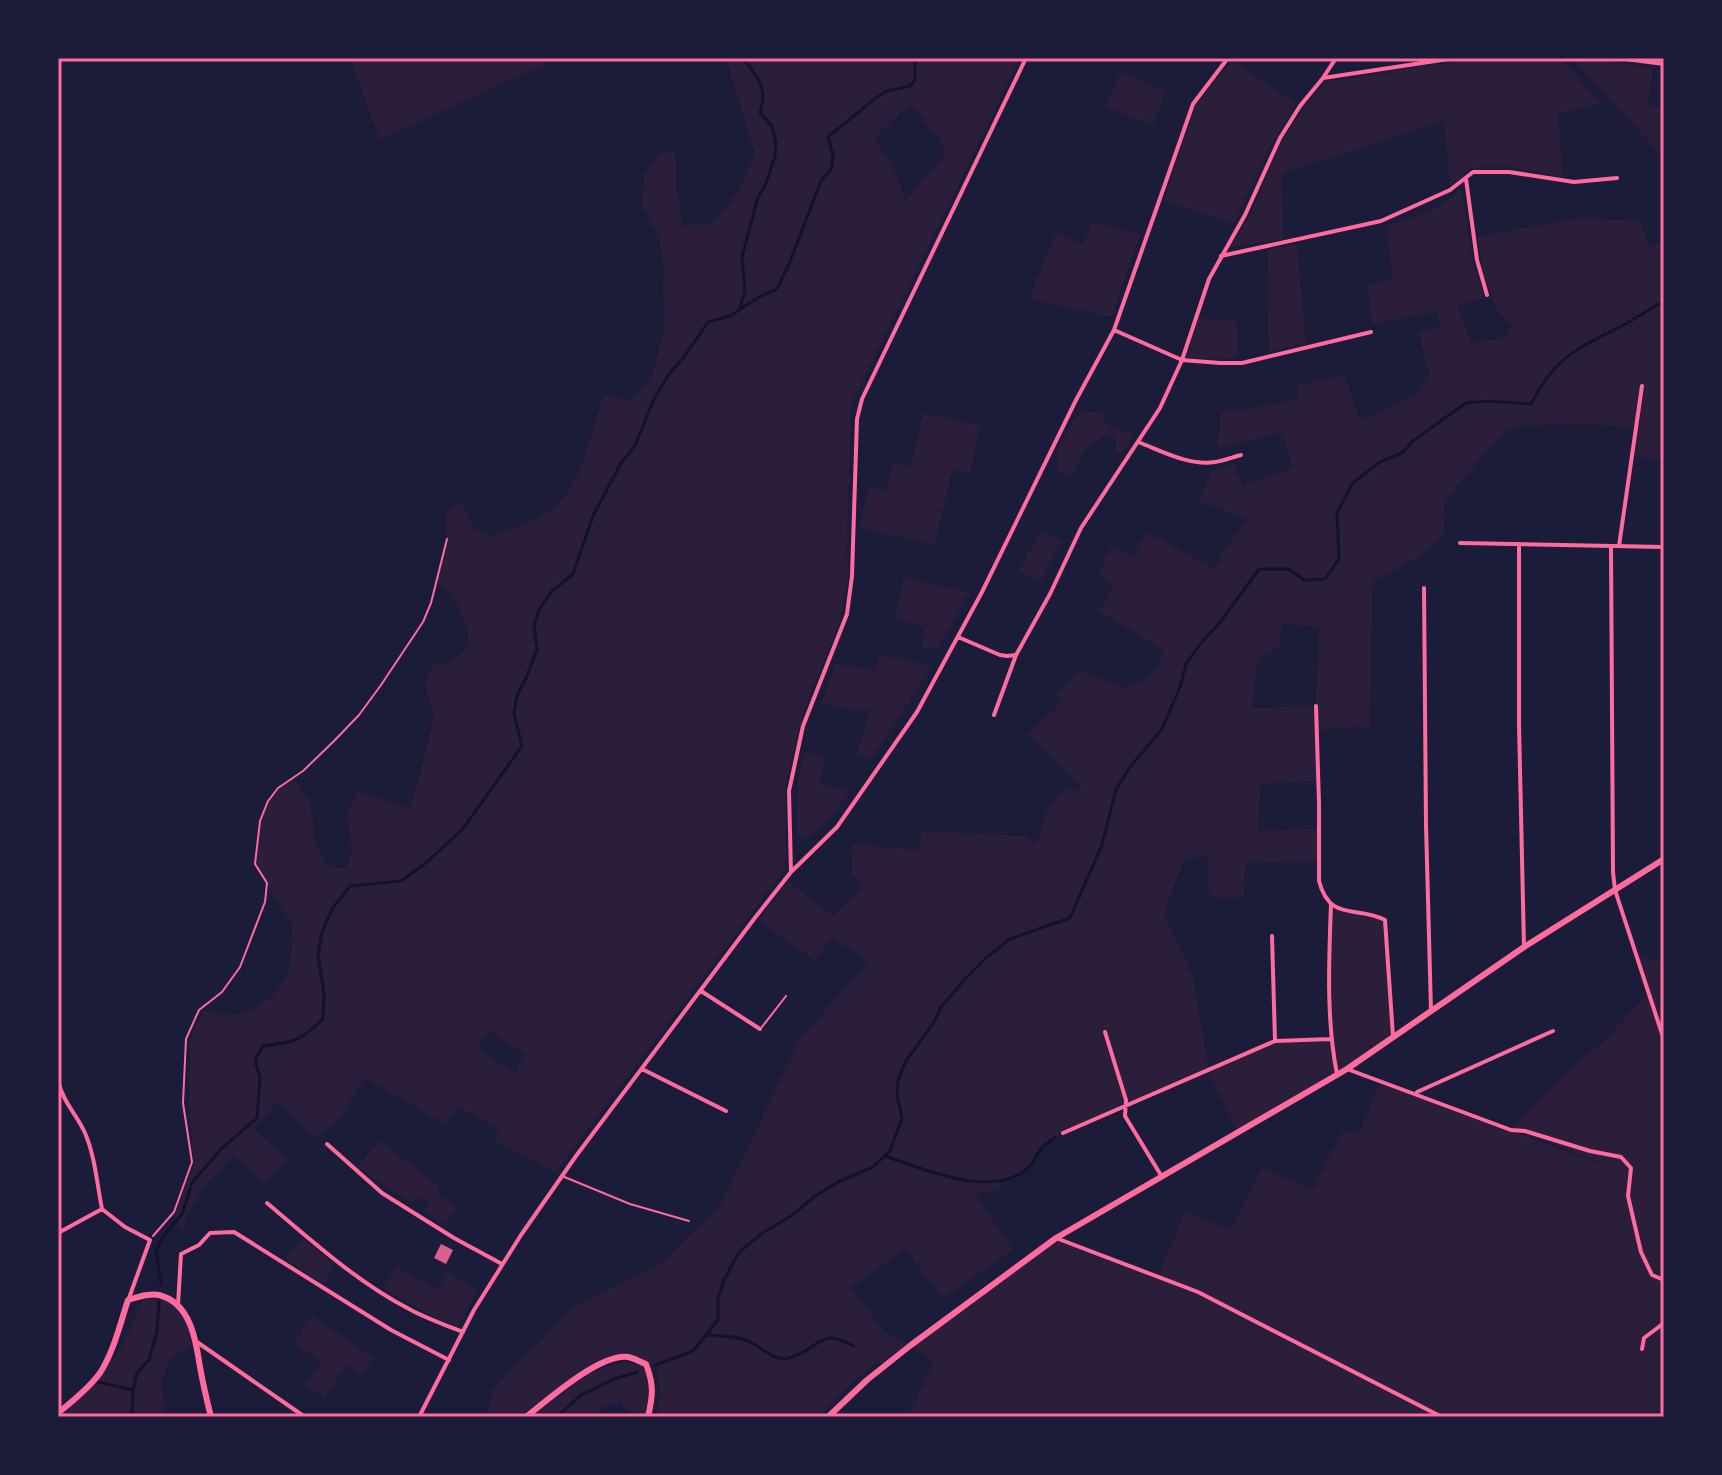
<svg xmlns="http://www.w3.org/2000/svg" width="1722" height="1475" font-family="Montserrat,sans-serif">
	<rect width="100%" height="100%" fill="#1b1b3a"/>
	<path fill="#2a1e3b" fill-rule="evenodd" d="M 350,58 L 558,58 L 380,140 Z
		M 726,58 L 1020,58 L 851,405 L 847,554 L 849,573 L 839,624 L 803,712 L 785,788 L 786,855 L 784,870 L 555,1173 L 494,1140 L 500,1130 L 457,1106 L 446,1125 L 365,1078 L 339,1120 L 316,1139 L 278,1101 L 254,1129 L 288,1160 L 264,1183 L 233,1155 L 198,1196 L 188,1214 L 182,1232 L 175,1214 L 194,1164 L 189,1103 L 190,1040 L 203,1011 L 224,1015 L 245,1013 L 271,998 L 289,972 L 293,926 L 255,864 L 260,821 L 268,801 L 278,788 L 294,777 L 311,805 L 315,844 L 329,867 L 346,868 L 352,853 L 347,812 L 358,791 L 409,808 L 416,790 L 434,717 L 425,683 L 433,663 L 449,664 L 468,647 L 467,627 L 452,593 L 436,581 L 447,539 L 446,514 L 460,502 L 474,528 L 489,536 C 515,529 541,520 561,501 C 580,484 595,422 603,396 L 631,400 L 651,379 L 664,331 L 663,265 L 660,239 L 642,204 L 645,173 L 661,153 L 675,149 L 676,185 L 683,225 L 710,225 L 737,194 L 755,154 ZM 910,104 L 938,137 L 946,153 L 905,200 L 895,171 L 874,138 ZM 489,1031 L 525,1055 L 514,1073 L 477,1049 Z
		M 1479,58 L 1553,58 L 1565,62 L 1601,104 L 1558,113 L 1563,177 L 1500,165 L 1472,168 L 1450,186 L 1444,121 L 1282,173 L 1283,239 L 1229,247 L 1249,218 L 1281,143 L 1300,113 L 1325,82 Z
		M 1572,58 L 1589,58 L 1653,69 L 1647,106 L 1664,108 L 1664,158 Z
		M 1232,60 L 1296,103 L 1268,151 L 1234,223 L 1164,200 L 1196,105 Z
		M 1120,73 L 1166,91 L 1153,125 L 1106,107 Z
		M 1461,189 L 1473,263 L 1484,298 L 1457,305 L 1471,343 L 1505,338 L 1512,326 L 1497,310 L 1479,267 L 1483,266 L 1477,237 L 1579,218 L 1640,221 L 1649,248 L 1664,240 L 1664,460 L 1632,456 L 1636,427 C 1602,426 1538,419 1508,430 C 1502,432 1448,496 1445,505 C 1442,517 1449,528 1439,540 C 1426,555 1390,572 1372,583 L 1370,727 L 1317,730 L 1319,780 L 1260,785 L 1258,831 L 1320,828 L 1319,861 L 1246,863 L 1243,898 L 1209,897 L 1207,856 L 1184,859 L 1164,913 L 1193,977 L 1209,1070 L 1275,1041 L 1332,1039 L 1330,937 L 1331,904 C 1350,917 1367,910 1385,920 L 1393,1036 L 1347,1069 L 1238,1133 L 1208,1070 L 1055,1137 L 1040,1150 L 1030,1166 L 1016,1175 L 1001,1181 L 1000,1189 L 975,1194 L 1013,1250 L 942,1299 L 906,1248 L 851,1288 L 886,1334 L 911,1344 L 1056,1238 L 1158,1277 L 1185,1212 L 1231,1230 L 1262,1168 L 1312,1190 L 1343,1131 L 1359,1134 L 1380,1084 L 1601,1164 L 1601,1162 L 1512,1128 L 1576,1064 L 1603,1042 L 1648,994 L 1636,955 L 1664,962 L 1664,1417 L 908,1417 L 934,1361 L 911,1345 L 889,1362 L 874,1364 L 847,1387 L 820,1417 L 656,1417 L 660,1398 L 657,1364 L 646,1364 L 630,1357 L 600,1363 L 526,1417 L 487,1417 L 493,1389 L 571,1308 L 659,1265 L 719,1208 L 801,1037 L 869,962 L 833,938 L 814,960 L 759,920 L 788,881 L 833,916 L 864,884 L 851,875 L 852,844 L 918,850 L 921,831 L 1025,836 L 1036,845 L 1048,808 L 1066,788 L 1077,791 L 1082,787 L 1028,734 L 1063,701 L 1056,694 L 1080,671 L 1125,688 C 1147,679 1157,673 1164,650 L 1099,611 L 1114,585 L 1098,576 L 1111,545 L 1133,557 L 1147,532 L 1215,569 L 1222,553 L 1248,519 L 1199,501 L 1211,472 L 1234,464 L 1243,486 L 1291,468 L 1290,456 L 1281,433 L 1217,448 L 1221,412 L 1298,400 L 1297,386 L 1344,374 L 1360,421 L 1419,392 L 1429,375 L 1418,331 L 1440,328 L 1437,312 L 1372,324 L 1367,285 L 1392,279 L 1387,227 L 1439,207 ZM 1282,624 L 1319,627 L 1316,706 L 1252,708 L 1258,659 L 1280,647 Z
		M 1093,221 L 1140,235 L 1111,317 L 1029,299 L 1056,233 L 1083,244 Z
		M 1297,244 L 1306,342 L 1269,352 L 1267,250 Z
		M 1199,318 L 1237,321 L 1237,358 L 1209,359 L 1187,357 Z
		M 1083,411 L 1101,413 C 1112,436 1116,425 1134,435 L 1128,445 L 1121,453 L 1114,451 L 1117,445 L 1114,437 L 1105,434 L 1084,451 L 1073,475 L 1062,475 C 1060,471 1057,468 1057,463 C 1055,448 1072,421 1083,411 Z
		M 923,413 L 980,426 L 970,473 L 952,470 L 935,545 L 859,528 L 869,487 L 887,491 L 893,463 L 911,467 Z
		M 1041,530 L 1061,541 L 1040,582 L 1019,571 Z
		M 904,578 L 969,592 L 938,649 L 922,648 L 925,627 L 895,618 Z
		M 879,655 L 932,665 L 872,759 L 857,754 L 870,712 L 821,704 L 836,664 L 876,671 Z
		M 804,753 L 825,758 L 819,784 L 850,791 L 832,817 L 808,837 L 801,837 L 797,831 L 798,781 Z
		M 379,1140 L 437,1184 L 440,1196 L 457,1206 L 446,1224 L 424,1212 L 429,1203 L 417,1196 L 412,1203 L 384,1186 L 358,1166 Z
		M 303,1239 L 334,1264 L 324,1285 L 285,1258 Z
		M 397,1267 L 437,1290 L 448,1272 L 477,1291 L 458,1327 L 439,1320 L 383,1288 Z
		M 152,1296 C 156,1297 161,1296 165,1298 C 182,1305 190,1329 192,1344 L 171,1359 L 161,1380 L 166,1417 L 59,1417 C 82,1397 103,1375 120,1349 C 129,1335 134,1317 141,1302 Z
		M 312,1315 L 374,1358 L 363,1375 L 346,1365 L 324,1398 L 305,1386 L 321,1362 L 294,1343 Z
		M 623,1362 L 643,1366 C 652,1383 648,1399 645,1417 L 634,1417 L 621,1402 L 603,1406 L 597,1417 L 531,1417 L 588,1374 Z"/>
	<g fill="none" stroke-linecap="round" stroke-linejoin="round">
		<path stroke="#12122b" stroke-width="3" d="M 740,308 L 745,291 L 742,257 L 757,200 L 767,181 L 775,156 L 776,143 L 772,126 L 760,113 C 768,87 758,78 743,58
			M 885,1156 C 923,1169 996,1201 1030,1166 C 1034,1162 1036,1155 1040,1150 C 1044,1145 1050,1141 1055,1137
			M 161,1284 L 156,1250 L 164,1236 L 182,1214 L 192,1183 L 221,1149 L 257,1118 L 260,1076 L 256,1066 L 256,1058 L 263,1046 C 293,1043 302,1040 323,1019 L 324,994 L 318,955 L 322,932 L 332,909 L 350,886 L 401,881 L 427,862 L 462,830 L 522,746 L 514,713 L 517,696 L 527,676 L 537,649 L 534,625 L 539,610 L 552,591 L 573,574 L 593,516 L 621,463 L 635,446 L 653,401 L 669,374 L 684,357 L 708,322 L 730,316 L 759,297 L 777,289 L 789,264 L 821,181 L 832,168 L 833,155 L 828,137 L 873,100 L 887,91 L 910,86 L 915,80 L 915,58
			M 707,1335 C 721,1336 738,1336 751,1342 C 761,1348 773,1359 785,1359 C 789,1359 793,1356 797,1355 C 825,1343 820,1329 854,1346
			M 656,1365 L 693,1351 L 718,1320 L 718,1299 L 724,1280 L 739,1252 L 764,1232 L 791,1216 L 815,1196 L 840,1181 L 873,1167 L 890,1151 L 902,1118 L 897,1096 L 898,1080 L 906,1061 L 934,1022 L 941,1007 L 966,978 L 986,958 L 1010,939 L 1070,918 L 1102,845 L 1116,790 L 1130,767 L 1162,729 L 1180,687 L 1186,664 L 1201,643 L 1221,621 L 1259,569 L 1289,569 L 1304,580 L 1325,579 L 1339,559 L 1337,513 L 1352,484 L 1380,462 L 1402,453 L 1414,440 L 1466,403 L 1489,401 L 1531,404 C 1556,356 1575,350 1620,327 C 1635,319 1649,309 1664,301
			M 98,1382 L 133,1390
			M 132,1417 L 133,1390 L 137,1373 L 149,1360 L 157,1332 L 159,1301
			M 557,1417 L 581,1395 L 614,1379 L 637,1372"/>
	</g>
	<path fill="#dd5f8e" d="M 441,1244 L 453,1250 L 446,1264 L 434,1258 Z"/>
	<g fill="none" stroke-linecap="round" stroke-linejoin="round">
		<path stroke="#ff6b9d" stroke-width="2" d="M 153,1236 L 174,1212 L 192,1162 L 183,1103 L 186,1039 L 199,1010 L 222,992 L 240,967 L 265,902 L 267,883 L 255,864 L 260,821 L 268,801 L 278,788 L 303,771 L 334,741 L 359,715 L 381,685 L 423,622 L 431,603 L 447,539"/>
		<path stroke="#ff6b9d" stroke-width="2" d="M 762,1027 L 786,996
			M 562,1176 L 630,1204 L 689,1221"/>
		<path stroke="#ff6b9d" stroke-width="4" d="M 1618,58 L 1664,64
			M 1323,78 L 1455,58
			M 1466,179 L 1477,260 L 1487,295
			M 1221,256 L 1381,221 L 1450,190 L 1473,172 L 1509,172 L 1574,182 L 1617,178
			M 1114,330 L 1182,360 L 1220,363 L 1242,363 L 1371,332
			M 1138,442 C 1162,451 1189,466 1215,462 C 1224,461 1233,457 1241,455
			M 1460,543 L 1664,547
			M 1519,544 L 1519,724 L 1524,947
			M 1611,546 L 1613,872 L 1615,890 L 1664,1040
			M 1619,546 L 1642,386
			M 1424,588 L 1426,825 L 1431,1011
			M 958,637 L 1000,655 L 1007,656 L 1016,655
			M 1316,706 L 1319,803 L 1319,881 C 1330,923 1358,905 1385,920 L 1393,1036
			M 994,715 L 1016,655 L 1050,594 L 1081,528 L 1160,408 L 1182,360 L 1209,279 L 1245,215 L 1280,138 L 1300,106 L 1323,78 L 1336,58
			M 791,872 L 789,791 L 803,726 L 847,614 L 852,576 L 857,419 L 862,399 L 1026,58
			M 1331,904 C 1329,959 1326,1019 1337,1074
			M 1272,936 L 1275,1041
			M 701,991 L 760,1029
			M 1105,1032 L 1126,1100 L 1125,1116 L 1162,1177
			M 642,1069 L 726,1111
			M 1347,1069 L 1511,1130 L 1525,1131 L 1590,1151 L 1621,1157 L 1631,1168 L 1628,1196 L 1641,1252 L 1652,1275 L 1664,1280
			M 58,1081 C 64,1104 76,1113 85,1133 C 95,1156 97,1184 102,1209 L 125,1227 L 150,1240 L 129,1298
			M 1417,1092 L 1553,1031
			M 1063,1133 L 1275,1041 L 1332,1039
			M 327,1144 L 382,1193 L 454,1238 L 502,1264
			M 267,1203 C 312,1241 358,1283 411,1310 C 428,1319 445,1325 463,1332
			M 58,1233 L 102,1209
			M 1056,1238 L 1198,1292 L 1442,1417
			M 178,1305 L 181,1254 L 199,1245 L 210,1233 L 234,1232 L 391,1330 L 449,1360
			M 197,1342 L 305,1417
			M 1642,1349 L 1644,1338 L 1664,1323
			M 419,1417 L 474,1310 L 521,1235 L 576,1156 L 754,919 L 791,872 L 837,827 L 917,712 L 982,592 L 1076,400 L 1114,330 L 1193,104 L 1228,58"/>
		<path stroke="#ff6b9d" stroke-width="6" d="M 58,1413 C 73,1401 89,1388 100,1373 C 114,1351 120,1324 128,1300 C 138,1297 149,1293 159,1295 C 191,1303 196,1341 200,1367 C 203,1384 207,1401 211,1417
			M 526,1417 C 549,1399 599,1354 628,1357 C 634,1358 640,1362 646,1364 C 654,1385 653,1395 648,1417
			M 828,1417 L 867,1380 L 911,1345 L 1056,1238 L 1347,1069 L 1524,947 L 1664,859"/>
	</g>
	<rect width="1722" height="1475" fill="none" stroke="#1b1b3a" stroke-width="120"/>
	<rect x="60" y="60" width="1602" height="1355" fill="none" stroke="#ff6b9d" stroke-width="3"/>
</svg>
